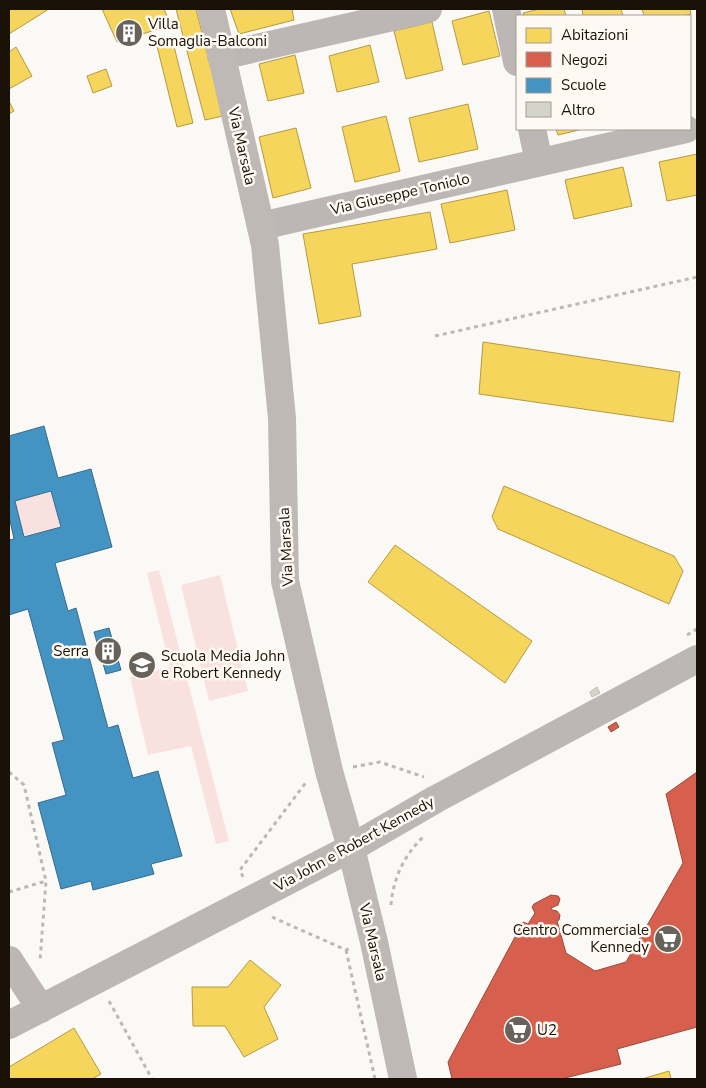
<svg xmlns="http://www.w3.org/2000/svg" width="706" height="1088" font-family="'Nunito Sans',sans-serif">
	<rect width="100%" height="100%" fill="#fbf9f6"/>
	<path fill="#f9e1df" d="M 51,491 L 61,527 L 24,537 L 15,501 Z
		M 159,570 L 229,841 L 216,844 L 191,746 L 148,755 L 130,677 L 170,667 L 147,573 Z
		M 220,575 L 248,691 L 209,701 L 181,585 Z"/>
	<path fill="#f6d55c" stroke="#b49a42" d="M 9,9 L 49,9 L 9,34 Z
		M 102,9 L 164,9 L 171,25 L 117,42 Z
		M 176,9 L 196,9 L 223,116 L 205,120 Z
		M 230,9 L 292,9 L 294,20 L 239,34 Z
		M 539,9 L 564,9 L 566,16 L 524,16 L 523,13 Z
		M 582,9 L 621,9 L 623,16 L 583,16 Z
		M 642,9 L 690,9 L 691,14 L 683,16 L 644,16 Z
		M 489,11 L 500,56 L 463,65 L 452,21 Z
		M 432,22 L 443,70 L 406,79 L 394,31 Z
		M 172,38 L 193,123 L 177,127 L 156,42 Z
		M 370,45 L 379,82 L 337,92 L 329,56 Z
		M 16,47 L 32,76 L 9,89 L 9,52 Z
		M 295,55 L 304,93 L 268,101 L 259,64 Z
		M 106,69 L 112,86 L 93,93 L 87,76 Z
		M 9,101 L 14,111 L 9,114 Z
		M 468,104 L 478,149 L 419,162 L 409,118 Z
		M 386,116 L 400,171 L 355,182 L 342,127 Z
		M 296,128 L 311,188 L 273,198 L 259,137 Z
		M 556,129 L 583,129 L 558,135 Z
		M 697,154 L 697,195 L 667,201 L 659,162 Z
		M 623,167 L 632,206 L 574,219 L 565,180 Z
		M 507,190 L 515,230 L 450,243 L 441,204 Z
		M 430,212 L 437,249 L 352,264 L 361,316 L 319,324 L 303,234 Z
		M 483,342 L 680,372 L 673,422 L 479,394 Z
		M 504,486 L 674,556 L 683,571 L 669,604 L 498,529 L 492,517 Z
		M 395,545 L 532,641 L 505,683 L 368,582 Z
		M 250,960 L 281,985 L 264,1007 L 278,1039 L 244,1057 L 225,1026 L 193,1026 L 192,987 L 228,987 Z
		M 74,1028 L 101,1074 L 92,1079 L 9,1079 L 9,1067 Z
		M 669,1071 L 671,1079 L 642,1079 Z"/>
	<path fill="#d6604d" stroke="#9d4838" d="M 616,722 L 619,727 L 611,732 L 608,727 Z
		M 697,772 L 697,1027 L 617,1049 L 621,1064 L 561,1079 L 452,1079 L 448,1062 L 523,922 L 528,924 L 535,913 L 532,907 L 534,904 L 551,895 L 558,896 L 560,899 L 558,905 L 551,908 L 552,910 L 557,911 L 560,915 L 559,920 L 557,921 L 566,953 L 595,971 L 626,962 L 683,863 L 666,794 Z"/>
	<path fill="#4393c3" stroke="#366c8a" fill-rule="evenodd" d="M 44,426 L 58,478 L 91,469 L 112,547 L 55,563 L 68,611 L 76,608 L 108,728 L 118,725 L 133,778 L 158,771 L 182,856 L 151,864 L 154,874 L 93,890 L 91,881 L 61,889 L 38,803 L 66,795 L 52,743 L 64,740 L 28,609 L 9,615 L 9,540 L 14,539 L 9,516 L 9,436 ZM 51,491 L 61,527 L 24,537 L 15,501 Z
		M 109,628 L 121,670 L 106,674 L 94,632 Z"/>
	<path fill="#d5d4cb" stroke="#bebdb5" d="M 597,687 L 600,693 L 592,697 L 590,692 Z"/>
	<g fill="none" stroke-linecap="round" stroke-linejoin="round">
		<path stroke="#bcb8b6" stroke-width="3" stroke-dasharray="4 4" stroke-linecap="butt" d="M 435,336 L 697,277
			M 687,635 L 697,629
			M 353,767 L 380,762 L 424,777
			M 9,772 L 24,785 L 46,881 L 40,961
			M 243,877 L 240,870 L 307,781
			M 9,892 L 46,881
			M 391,905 C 393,878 405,854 424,836
			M 272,917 L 346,950 L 351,948
			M 346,950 L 375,1079
			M 109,1001 L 152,1079"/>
		<path stroke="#bcb7b5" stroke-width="28" d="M 506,9 L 517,62
			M 221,56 L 428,9
			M 532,129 L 539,162
			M 261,226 L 686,129
			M 9,960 L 41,1009
			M 9,1025 L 351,848 L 436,799 L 697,659"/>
		<path stroke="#bfb9b6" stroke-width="28" d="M 211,9 L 265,245 L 282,418 L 285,581 L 329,771 L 351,848 L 374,942 L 403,1079"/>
	</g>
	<defs>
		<g id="building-disc" transform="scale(1.4375)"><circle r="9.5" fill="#68625a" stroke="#fef9f3"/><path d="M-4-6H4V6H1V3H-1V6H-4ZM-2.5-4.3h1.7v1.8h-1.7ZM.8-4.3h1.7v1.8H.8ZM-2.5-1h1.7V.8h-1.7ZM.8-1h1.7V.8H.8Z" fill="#fff"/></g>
		<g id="school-disc" transform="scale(1.4375)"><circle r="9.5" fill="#68625a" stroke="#fef9f3"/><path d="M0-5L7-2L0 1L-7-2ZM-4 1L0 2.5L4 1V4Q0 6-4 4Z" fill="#fff"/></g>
		<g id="supermarket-disc" transform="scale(1.4375)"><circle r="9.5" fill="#68625a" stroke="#fef9f3"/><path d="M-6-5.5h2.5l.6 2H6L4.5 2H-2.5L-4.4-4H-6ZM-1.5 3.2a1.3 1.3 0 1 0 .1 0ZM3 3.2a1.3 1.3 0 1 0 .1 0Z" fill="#fff"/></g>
	</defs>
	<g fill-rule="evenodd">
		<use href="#building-disc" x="129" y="33"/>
		<use href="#building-disc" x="108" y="651"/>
		<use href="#school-disc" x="142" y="665"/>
		<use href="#supermarket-disc" x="668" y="939"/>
		<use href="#supermarket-disc" x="518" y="1030"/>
	</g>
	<g text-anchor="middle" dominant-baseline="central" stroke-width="5" stroke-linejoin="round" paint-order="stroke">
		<g font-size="15" fill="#191106" stroke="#fef9f3" text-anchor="start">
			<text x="148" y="24">Villa<tspan x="148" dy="17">Somaglia-Balconi</tspan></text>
			<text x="89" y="651" text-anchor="end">Serra</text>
			<text x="161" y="656">Scuola Media John<tspan x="161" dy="17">e Robert Kennedy</tspan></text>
			<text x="649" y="930" text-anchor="end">Centro Commerciale<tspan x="649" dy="17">Kennedy</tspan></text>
			<text x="537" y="1030">U2</text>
		</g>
		<g font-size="15" fill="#191106" stroke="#fef9f3">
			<text transform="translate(242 146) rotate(77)">Via Marsala</text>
			<text transform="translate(400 194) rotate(-13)">Via Giuseppe Toniolo</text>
			<text transform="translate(286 547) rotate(-93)">Via Marsala</text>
			<text transform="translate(354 844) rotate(-29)">Via John e Robert Kennedy</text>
			<text transform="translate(373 942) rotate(77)">Via Marsala</text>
		</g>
	</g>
	<rect width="706" height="1088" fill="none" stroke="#191106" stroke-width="20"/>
	<rect x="516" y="15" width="175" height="115" fill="#fef9f3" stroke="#a29c94"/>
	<rect x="526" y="28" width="25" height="15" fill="#f6d55c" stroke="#a29c94"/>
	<text x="561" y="40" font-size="15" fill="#191106">Abitazioni</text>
	<rect x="526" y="52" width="25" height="15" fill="#d6604d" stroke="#a29c94"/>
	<text x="561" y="65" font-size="15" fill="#191106">Negozi</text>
	<rect x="526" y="78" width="25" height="15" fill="#4393c3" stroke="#a29c94"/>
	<text x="561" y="90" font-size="15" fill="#191106">Scuole</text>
	<rect x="526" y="102" width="25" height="15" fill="#d5d4cb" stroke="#a29c94"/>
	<text x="561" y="115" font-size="15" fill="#191106">Altro</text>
</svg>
